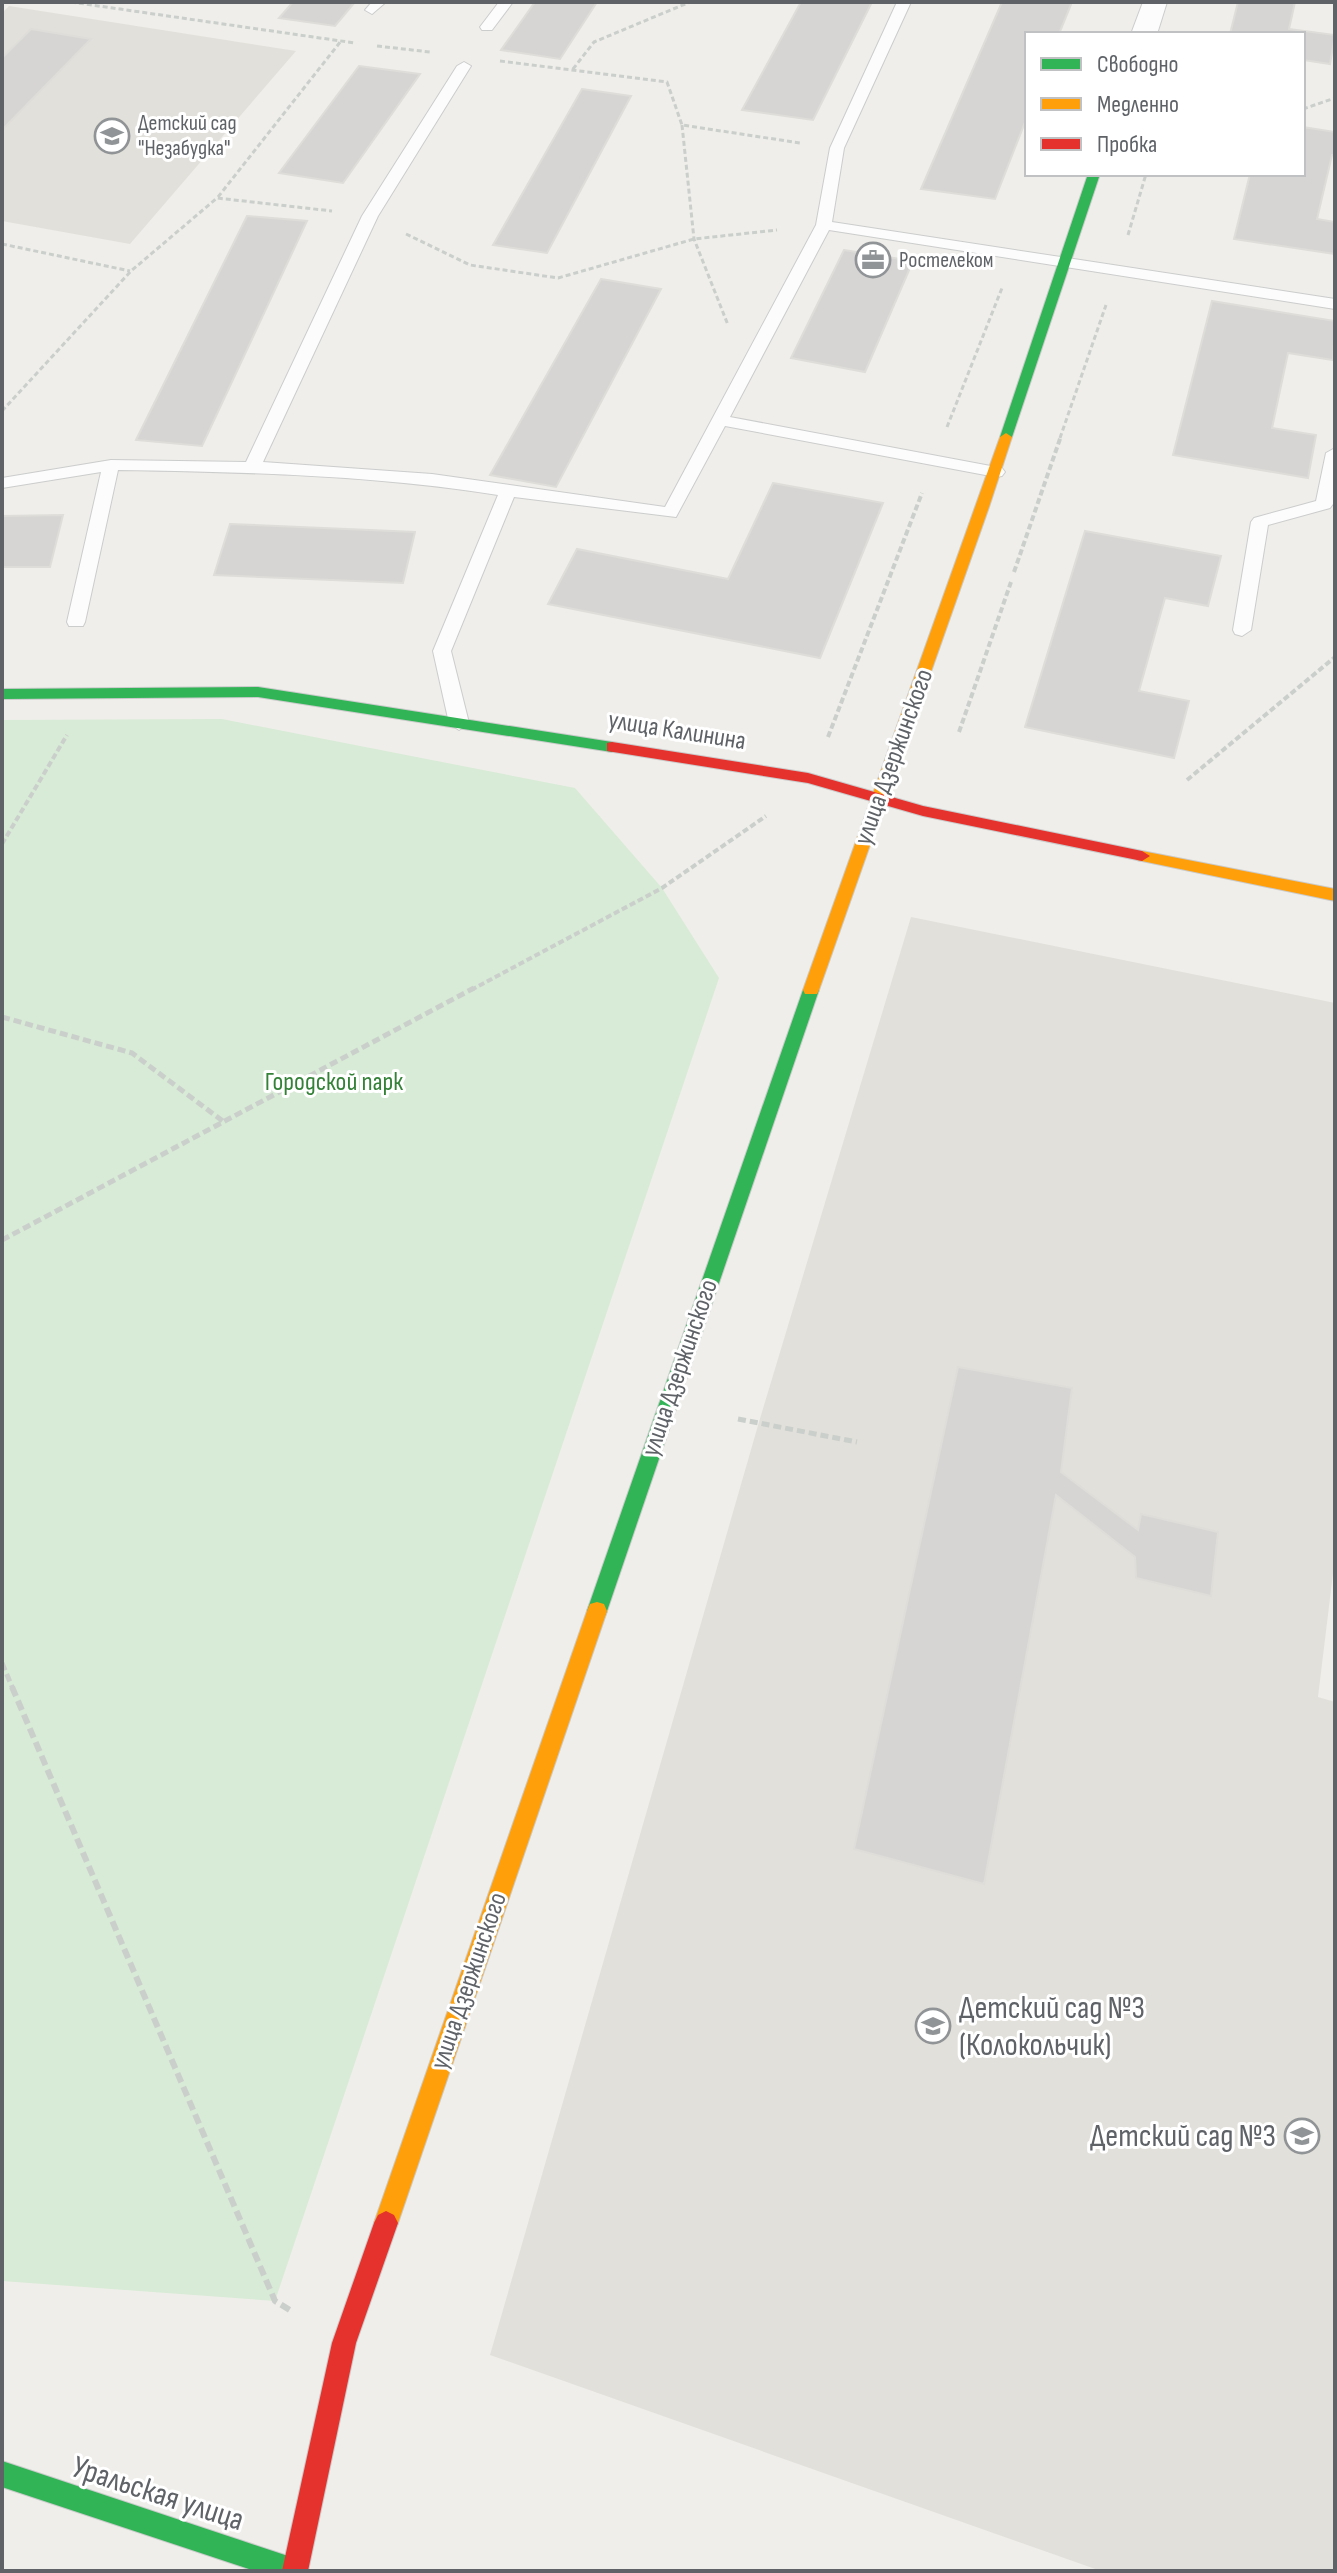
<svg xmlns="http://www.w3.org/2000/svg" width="1337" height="2573" font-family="'Sofia Sans Condensed',sans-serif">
	<rect width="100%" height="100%" fill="#efeeea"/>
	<path fill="#e2e0da" d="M 9,6 L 296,51 L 130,244 L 2,221 L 2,13 Z
		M 911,917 L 1335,1003 L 1335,1557 L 1318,1697 L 1335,1702 L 1335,2571 L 1101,2571 L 490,2355 L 759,1422 Z"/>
	<path fill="#d8ebd6" d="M 222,719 L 575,788 L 662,888 L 719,978 L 275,2301 L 2,2281 L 2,720 Z"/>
	<path fill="#d6d5d3" stroke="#deddd9" stroke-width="2" d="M 293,2 L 355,2 L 335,26 L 279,18 Z
		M 535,2 L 597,2 L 560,59 L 501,50 Z
		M 801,2 L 872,2 L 813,120 L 742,110 Z
		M 1002,2 L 1072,2 L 1059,34 L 1027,34 L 1027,117 L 995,199 L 921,189 Z
		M 1238,2 L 1295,2 L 1289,29 L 1335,35 L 1330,64 L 1303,60 L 1303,34 L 1230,34 Z
		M 31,29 L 91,39 L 2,130 L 2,58 Z
		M 359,66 L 420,74 L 343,183 L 279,173 Z
		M 582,89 L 631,96 L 547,253 L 493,245 Z
		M 1303,127 L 1335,132 L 1335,155 L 1332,155 L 1317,219 L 1335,222 L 1335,254 L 1234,239 L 1250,174 L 1303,174 Z
		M 247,216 L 307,221 L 202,446 L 136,440 Z
		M 844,250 L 913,261 L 865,372 L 791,358 Z
		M 601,279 L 661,289 L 556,487 L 490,475 Z
		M 1212,301 L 1335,321 L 1333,360 L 1288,353 L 1272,428 L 1316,435 L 1308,478 L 1173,455 Z
		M 773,483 L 883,503 L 820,658 L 548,604 L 577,549 L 728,579 Z
		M 63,515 L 50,567 L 2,567 L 2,516 Z
		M 230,524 L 415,532 L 403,583 L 214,575 Z
		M 1085,531 L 1221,556 L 1208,606 L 1165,598 L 1139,691 L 1189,701 L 1174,758 L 1025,727 Z
		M 958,1367 L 1072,1388 L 1061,1472 L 1138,1530 L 1141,1514 L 1218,1532 L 1211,1596 L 1136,1578 L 1135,1557 L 1056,1495 L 984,1884 L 854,1849 Z"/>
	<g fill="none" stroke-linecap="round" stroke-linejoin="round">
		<g stroke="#cbcccc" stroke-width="2">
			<path id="lane" d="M 372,2 L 386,2 L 372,14 L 365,10 Z
				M 499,2 L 513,2 L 492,30 L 482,30 L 480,27 Z
				M 897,2 L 911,2 L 844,148 L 832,222 L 1335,299 L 1335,309 L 829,230 L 730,417 L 996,467 L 1002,468 L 1005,472 L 1002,476 L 996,477 L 725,426 L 676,517 L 514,497 L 451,651 L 469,723 L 459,730 L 449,723 L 433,651 L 498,495 C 372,475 245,472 118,470 L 85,622 L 83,626 L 69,626 L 67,622 L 101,472 L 2,488 L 2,478 L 111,460 L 246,462 L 362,216 L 457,66 L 464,62 L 471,66 L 378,216 L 263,462 L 432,474 L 665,507 L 816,225 L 830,148 Z
				M 1335,448 L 1333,504 L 1330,508 L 1268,525 L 1251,630 L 1242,636 L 1235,634 L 1233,630 L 1251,522 L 1254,518 L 1316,501 L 1326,453 Z"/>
		</g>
		<g stroke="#cbcccc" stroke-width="2">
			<path id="street" d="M 1143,2 L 1167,2 L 1157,34 L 1131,34 Z"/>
		</g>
		<g stroke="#cacacb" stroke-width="2">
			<path id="fast" d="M 1088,174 L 1100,174 L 1012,437 L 1001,440 L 1000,437 Z
				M 258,687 L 612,742 L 619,747 L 612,752 L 258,697 L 2,699 L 2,689 Z
				M 811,984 L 819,990 L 607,1611 L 604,1618 L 597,1620 L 590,1618 L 587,1611 L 803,990 Z
				M 2,2461 L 294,2558 L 303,2562 L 307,2571 L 255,2571 L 2,2487 Z"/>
		</g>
		<g stroke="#cacacb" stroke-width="2">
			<path id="slow" d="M 1006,433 L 1012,437 L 989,507 L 819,990 L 817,994 L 805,994 L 803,990 L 1000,437 Z
				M 1142,851 L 1335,889 L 1335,901 L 1137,860 L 1134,856 Z
				M 597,1602 L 604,1604 L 607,1611 L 398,2223 L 394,2231 L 386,2235 L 378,2231 L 374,2223 L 587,1611 L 590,1604 Z"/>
		</g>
		<g stroke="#cacacb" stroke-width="2">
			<path id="jam" d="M 612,742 L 808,773 L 923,806 L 1142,851 L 1150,856 L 1142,861 L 923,816 L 808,783 L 607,751 L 607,743 Z
				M 386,2211 L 394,2215 L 398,2223 L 356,2343 L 308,2571 L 282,2571 L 332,2343 L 374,2223 L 378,2215 Z"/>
		</g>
		<path stroke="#cacfcc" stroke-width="3" stroke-dasharray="5 3" stroke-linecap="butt" d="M 71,2 L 355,43
			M 377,46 L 430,52
			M 500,61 L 667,82 L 682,125 L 800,143
			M 573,69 L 594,42 L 690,2
			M 1303,109 L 1335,98
			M 682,125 L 694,239 L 728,325
			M 218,197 L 341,41
			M 406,234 L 470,265 L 558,278 L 694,239 L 777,230
			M 1128,235 L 1146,174
			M 2,244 L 130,271
			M 2,411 L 131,271 L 217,198 L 332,211
			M 947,427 L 1002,288
			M 1060,438 L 1106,305"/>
		<path stroke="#cacfcc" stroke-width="4" stroke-dasharray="6 3" stroke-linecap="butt" d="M 1014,572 L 1061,436
			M 959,732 L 1011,582
			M 828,737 L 922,493
			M 1187,780 L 1335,657
			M 2,844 L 67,735
			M 471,990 L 662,888 L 766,816"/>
		<path stroke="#cacfcc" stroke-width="5" stroke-dasharray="8 4" stroke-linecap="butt" d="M 2,1017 L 132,1053 L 224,1122
			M 2,1240 L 474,988
			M 738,1419 L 857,1442
			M 2,1663 L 13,1689"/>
		<path stroke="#cacfcc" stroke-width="6" stroke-dasharray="10 5" stroke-linecap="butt" d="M 12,1687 L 275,2301 L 293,2312"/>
		<use href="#lane" fill="#fdfcfc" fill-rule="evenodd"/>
		<use href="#street" fill="#fdfcfc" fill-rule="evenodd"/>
		<use href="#fast" fill="#30b455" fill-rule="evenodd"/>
		<use href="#slow" fill="#ff9f0a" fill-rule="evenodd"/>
		<use href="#jam" fill="#e5322d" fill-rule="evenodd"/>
	</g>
	<defs>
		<g id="school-ring" transform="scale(1.8)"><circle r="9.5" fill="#fff" stroke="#919496" stroke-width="1.5"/><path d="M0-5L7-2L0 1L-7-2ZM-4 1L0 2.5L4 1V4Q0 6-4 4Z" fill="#919496"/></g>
		<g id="office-ring" transform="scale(1.8)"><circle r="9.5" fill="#fff" stroke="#919496" stroke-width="1.5"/><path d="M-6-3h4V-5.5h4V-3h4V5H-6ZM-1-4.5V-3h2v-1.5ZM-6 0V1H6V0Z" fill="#919496"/></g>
	</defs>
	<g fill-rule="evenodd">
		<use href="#school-ring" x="112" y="136"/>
		<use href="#office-ring" x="873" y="260"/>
		<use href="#school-ring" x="933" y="2026"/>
		<use href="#school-ring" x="1302" y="2136"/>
	</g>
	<g text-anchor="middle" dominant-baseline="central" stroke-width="6" stroke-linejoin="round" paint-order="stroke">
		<g font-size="22" fill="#5f6368" stroke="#fff" text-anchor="start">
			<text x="138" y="123">Детский сад<tspan x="138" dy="25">"Незабудка"</tspan></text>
			<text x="899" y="260">Ростелеком</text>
		</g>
		<g font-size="26" fill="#5f6368" stroke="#fff">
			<text transform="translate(677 731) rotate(9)">улица Калинина</text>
			<text transform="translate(894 757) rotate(-70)">улица Дзержинского</text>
			<text transform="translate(680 1368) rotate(-71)">улица Дзержинского</text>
			<text transform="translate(469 1981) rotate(-71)">улица Дзержинского</text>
		</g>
		<g font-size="26" fill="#348238" stroke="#fff">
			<text x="334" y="1082">Городской парк</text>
		</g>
		<g font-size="32" fill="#5f6368" stroke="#fff" text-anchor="start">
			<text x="959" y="2008">Детский сад №3<tspan x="959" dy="37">(Колокольчик)</tspan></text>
			<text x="1276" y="2136" text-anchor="end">Детский сад №3</text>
		</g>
		<g font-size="32" fill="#5f6368" stroke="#fff">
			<text transform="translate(158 2494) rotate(18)">Уральская улица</text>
		</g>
	</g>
	<rect width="1337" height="2573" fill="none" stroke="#5f6368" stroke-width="8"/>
	<rect x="1025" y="32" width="280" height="144" fill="#ffffff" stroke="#bfc1c3" stroke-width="2"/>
	<rect x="1041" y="58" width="40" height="12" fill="#30b455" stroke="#bfc1c3" stroke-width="2"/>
	<text x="1097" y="72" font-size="24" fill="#5f6368">Свободно</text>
	<rect x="1041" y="98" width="40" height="12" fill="#ff9f0a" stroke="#bfc1c3" stroke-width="2"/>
	<text x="1097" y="112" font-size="24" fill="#5f6368">Медленно</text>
	<rect x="1041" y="138" width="40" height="12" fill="#e5322d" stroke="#bfc1c3" stroke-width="2"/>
	<text x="1097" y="152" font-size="24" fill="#5f6368">Пробка</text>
</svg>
